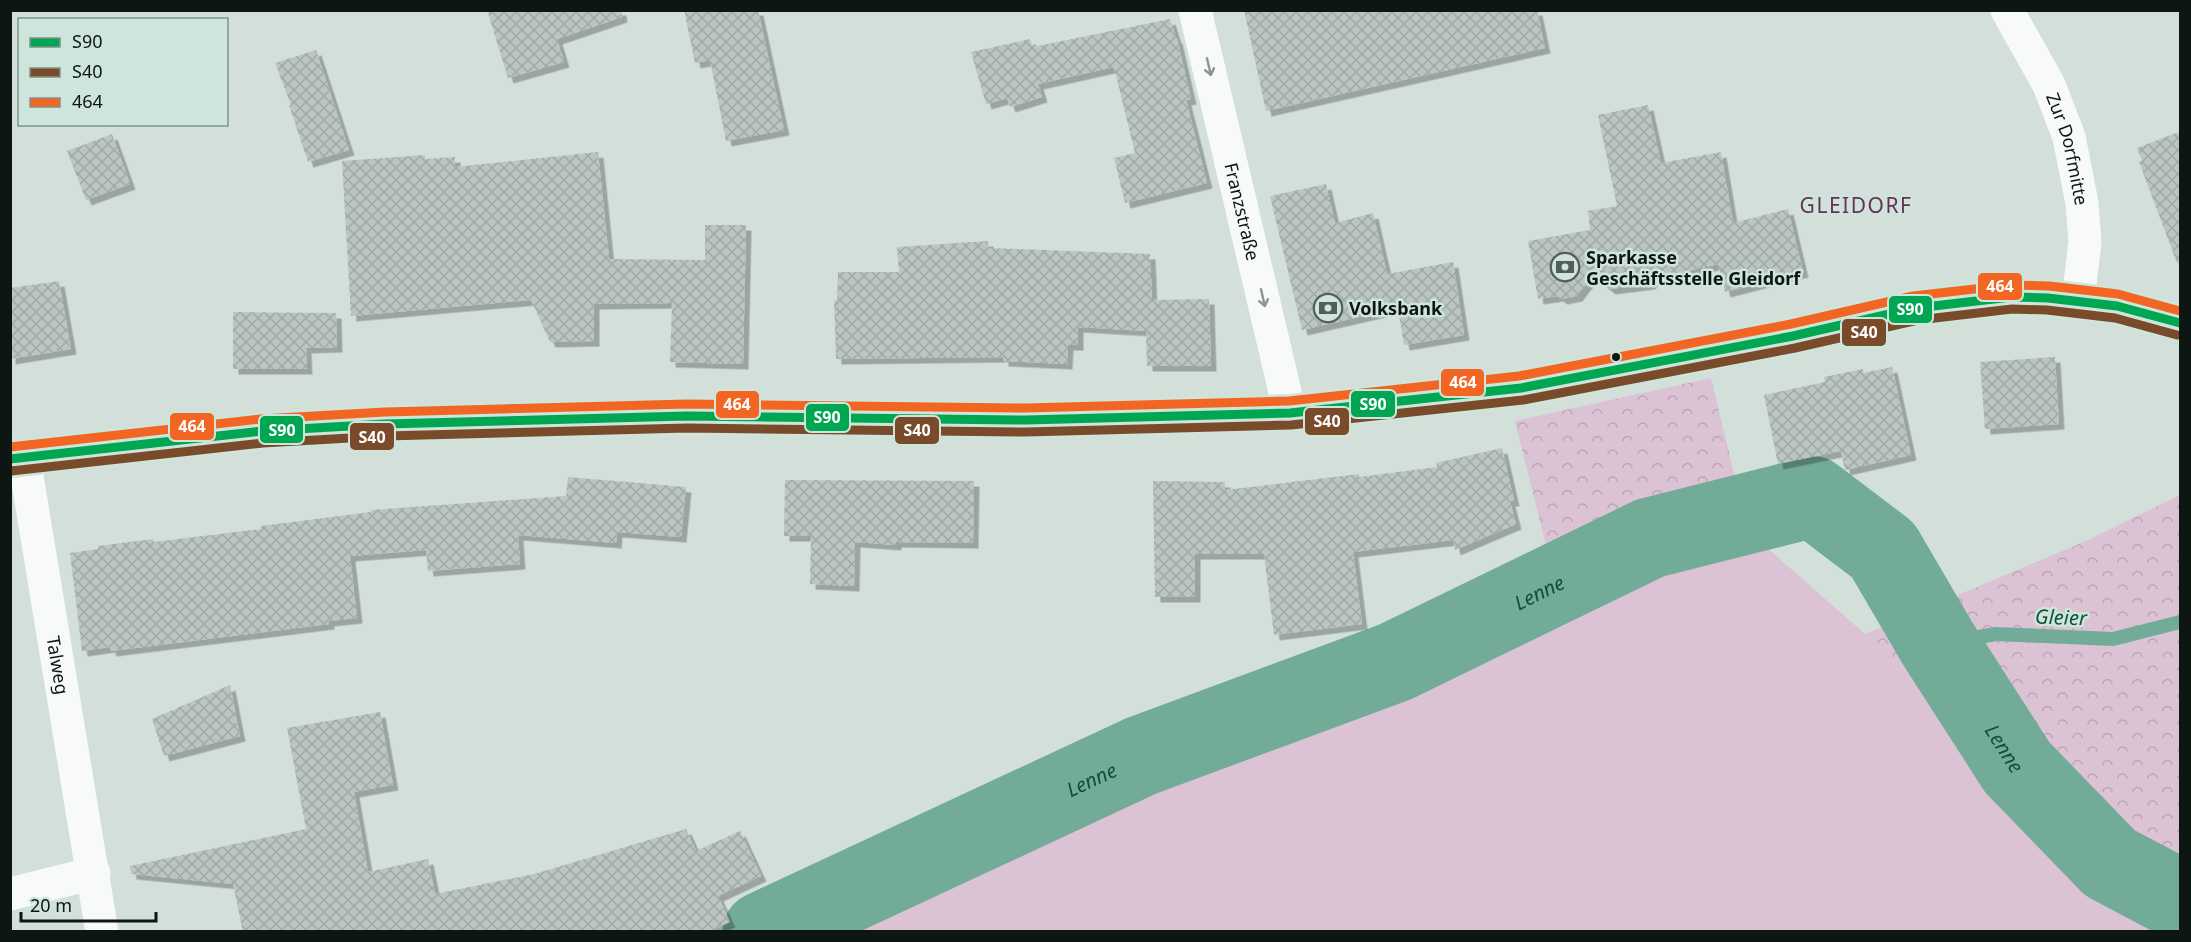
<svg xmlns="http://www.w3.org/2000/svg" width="2191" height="942" font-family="'Noto Sans',sans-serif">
	<defs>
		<pattern id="forest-crowns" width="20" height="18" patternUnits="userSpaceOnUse" patternTransform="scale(1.5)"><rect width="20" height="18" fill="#dbc2d4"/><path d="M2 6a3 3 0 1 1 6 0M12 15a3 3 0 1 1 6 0" fill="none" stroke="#bba6b5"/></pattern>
		<pattern id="building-cross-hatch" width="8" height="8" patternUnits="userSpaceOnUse" patternTransform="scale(1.5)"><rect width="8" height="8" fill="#bbc6c1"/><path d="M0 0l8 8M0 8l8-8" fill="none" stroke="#a0a9a5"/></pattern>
		<filter id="shadow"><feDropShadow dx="5.5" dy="5.5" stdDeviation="0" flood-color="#0004"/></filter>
	</defs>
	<rect width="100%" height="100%" fill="#d3e0da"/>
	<path fill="#dbc2d4" d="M 1748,531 L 1865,634 L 2180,922 L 2180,932 L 825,932 L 1100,781 L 1565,622 Z"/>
	<path fill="url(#forest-crowns)" d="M 1711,378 L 1748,531 L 1565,622 L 1515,421 Z
		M 2180,495 L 2180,922 L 1865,634 L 2086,541 Z"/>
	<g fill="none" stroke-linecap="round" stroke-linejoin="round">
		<path stroke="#72ac98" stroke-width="14" d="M 1938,644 L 1996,634 L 2113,639 L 2180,622"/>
		<path stroke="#72ac98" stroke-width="81" id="s1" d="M 763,932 L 1141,756 L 1395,662 L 1650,538 L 1813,497 L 1883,550 L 1938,644 L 2017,767 L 2110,863 L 2180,900"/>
	</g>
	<path fill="url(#building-cross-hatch)" filter="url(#shadow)" d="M 487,10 L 621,10 L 622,17 L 557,39 L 564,62 L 508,78 Z
		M 684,10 L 758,10 L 784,130 L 726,141 L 710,60 L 695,63 Z
		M 1244,10 L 1537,10 L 1545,48 L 1266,111 Z
		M 1170,19 L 1176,38 L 1177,38 L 1191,99 L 1186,100 L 1207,183 L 1125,203 L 1114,158 L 1135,153 L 1114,67 L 1038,84 L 1042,97 L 1010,107 L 1007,98 L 986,104 L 971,52 L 1030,39 L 1033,47 Z
		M 316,50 L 349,150 L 308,162 L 289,105 L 291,105 L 275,63 Z
		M 1648,105 L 1661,163 L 1721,152 L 1733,223 L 1788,209 L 1803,272 L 1725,292 L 1718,264 L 1654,279 L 1650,284 L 1610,289 L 1593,275 L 1577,296 L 1562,299 L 1558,296 L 1538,299 L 1528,241 L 1590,230 L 1588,211 L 1617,206 L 1598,115 Z
		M 2181,131 L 2181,263 L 2177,263 L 2139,162 L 2142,161 L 2137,148 Z
		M 112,134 L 130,184 L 86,200 L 67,151 Z
		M 598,152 L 609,259 L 705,260 L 705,225 L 746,225 L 743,364 L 670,362 L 672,303 L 594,304 L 594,341 L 550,342 L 531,300 L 351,316 L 342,161 L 425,155 L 425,159 L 455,157 L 455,167 Z
		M 1326,184 L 1335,223 L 1373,213 L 1387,274 L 1453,262 L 1464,335 L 1404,345 L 1398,308 L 1302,330 L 1270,196 Z
		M 988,241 L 988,248 L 1150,254 L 1152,300 L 1209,299 L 1211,366 L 1147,366 L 1146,331 L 1078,327 L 1078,345 L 1068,345 L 1067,364 L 1003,361 L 1003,357 L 836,359 L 834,300 L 837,300 L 838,272 L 899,272 L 897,247 Z
		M 59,281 L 71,349 L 10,359 L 10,288 Z
		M 233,312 L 336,313 L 337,347 L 306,348 L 307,369 L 233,369 Z
		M 2055,357 L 2059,424 L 1985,429 L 1980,362 Z
		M 1892,367 L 1911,455 L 1845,470 L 1841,451 L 1778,464 L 1764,395 L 1825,382 L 1824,377 L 1863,369 L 1863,373 Z
		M 1502,448 L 1514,501 L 1510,501 L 1516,524 L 1455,550 L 1453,540 L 1353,552 L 1362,624 L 1274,635 L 1264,554 L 1195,554 L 1195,597 L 1155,597 L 1153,481 L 1225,482 L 1225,490 L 1359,474 L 1359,477 L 1437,467 L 1436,463 Z
		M 568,477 L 686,487 L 681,537 L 617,532 L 616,543 L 518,535 L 520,564 L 428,571 L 426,550 L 350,556 L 357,618 L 329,621 L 329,624 L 111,651 L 110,647 L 82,651 L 70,553 L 98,549 L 98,546 L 153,539 L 154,542 L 261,529 L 261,526 L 371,512 L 371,510 L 566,496 Z
		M 785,480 L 974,481 L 973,543 L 896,542 L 896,545 L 855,542 L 854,586 L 810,584 L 811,536 L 784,536 Z
		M 230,685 L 240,736 L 164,756 L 152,719 Z
		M 380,712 L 393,785 L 354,792 L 368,872 L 428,859 L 435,894 L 534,874 L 686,829 L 696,851 L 740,831 L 761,876 L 718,896 L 730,922 L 708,932 L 243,932 L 233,884 L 131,874 L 130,866 L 306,829 L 287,728 Z"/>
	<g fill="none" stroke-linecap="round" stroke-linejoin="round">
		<g stroke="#f8faf9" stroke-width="33">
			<path id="s2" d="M 1195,10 L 1290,413"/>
			<path id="s3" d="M 2007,10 L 2049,85 L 2069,137 L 2082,203 L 2085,242 L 2078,300"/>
			<path id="s4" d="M 24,458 L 102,932"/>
			<path d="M 10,894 L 94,873"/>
		</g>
		<path stroke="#f8faf9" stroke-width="33" d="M 10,459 L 262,431 L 385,424 L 687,416 L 1026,420 L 1290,413 L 1521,388 L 1793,336 L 1916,308 L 2011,297 L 2048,298 L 2117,306 L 2180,323"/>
		<g stroke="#cee5db" stroke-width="14">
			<path id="bus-1" d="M 10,459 L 262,431 L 385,424 L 687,416 L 1026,420 L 1290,413 L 1521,388 L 1793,336 L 1916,308 L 2011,297 L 2048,298 L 2117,306 L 2180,323"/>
		</g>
		<g stroke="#cee5db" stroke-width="14">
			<path id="bus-2" d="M 11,471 L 263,443 L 385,436 L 687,428 L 1026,432 L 1291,425 L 1523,400 L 1795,348 L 1918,320 L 2012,309 L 2047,310 L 2115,318 L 2177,335"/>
		</g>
		<g stroke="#cee5db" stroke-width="14">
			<path id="bus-3" d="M 10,447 L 261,419 L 385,412 L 687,404 L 1026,408 L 1289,401 L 1519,376 L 1791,324 L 1913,296 L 2010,285 L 2049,286 L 2118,294 L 2180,311"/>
		</g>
		<use href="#bus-1" stroke="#00a651" stroke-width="9"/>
		<use href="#bus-2" stroke="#7a4b2a" stroke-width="9"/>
		<use href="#bus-3" stroke="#f26522" stroke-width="9"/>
	</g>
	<defs><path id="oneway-shaft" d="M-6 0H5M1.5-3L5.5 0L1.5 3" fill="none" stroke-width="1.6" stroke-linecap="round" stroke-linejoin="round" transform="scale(1.5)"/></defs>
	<g stroke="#8f9392">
		<use href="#oneway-shaft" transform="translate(1209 67) rotate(77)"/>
		<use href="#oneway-shaft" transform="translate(1263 298) rotate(77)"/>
	</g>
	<defs>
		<g id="bank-ring" transform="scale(1.5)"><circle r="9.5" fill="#cee5db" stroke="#535d59" stroke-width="1.5"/><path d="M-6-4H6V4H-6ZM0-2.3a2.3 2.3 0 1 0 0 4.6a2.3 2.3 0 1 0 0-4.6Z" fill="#535d59"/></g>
	</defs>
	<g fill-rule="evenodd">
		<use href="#bank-ring" x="1565" y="267"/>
		<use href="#bank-ring" x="1328" y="308"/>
	</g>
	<circle fill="#0e1613" stroke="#cee5db" stroke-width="2" cx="1616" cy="357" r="5"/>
	<g text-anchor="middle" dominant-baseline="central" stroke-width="5" stroke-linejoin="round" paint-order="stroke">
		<g font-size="18" fill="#0e1613" stroke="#cee5db">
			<text stroke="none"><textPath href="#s3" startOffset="153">Zur Dorfmitte</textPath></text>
			<text stroke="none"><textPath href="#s2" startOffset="207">Franzstraße</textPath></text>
			<text stroke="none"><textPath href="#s4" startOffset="210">Talweg</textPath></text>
		</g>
		<g font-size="18" font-weight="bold" fill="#0e1613" stroke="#cee5db" text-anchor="start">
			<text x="1586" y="257">Sparkasse<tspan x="1586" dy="21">Geschäftsstelle Gleidorf</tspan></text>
			<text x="1349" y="308">Volksbank</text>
		</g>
		<g font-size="20" font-style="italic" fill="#104f3d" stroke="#cee5db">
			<text stroke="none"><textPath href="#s1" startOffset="848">Lenne</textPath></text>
			<text transform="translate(2061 617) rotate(2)">Gleier</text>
			<text stroke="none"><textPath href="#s1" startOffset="1460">Lenne</textPath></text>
			<text stroke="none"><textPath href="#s1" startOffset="362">Lenne</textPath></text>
		</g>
		<g font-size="21" letter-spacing="1.5" fill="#6a305a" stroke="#cee5db">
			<text x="1856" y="205">GLEIDORF</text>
		</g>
	</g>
	<g stroke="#cee5db" stroke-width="2">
		<rect x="1977" y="272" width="46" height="29" rx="6" fill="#f26522"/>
		<rect x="1888" y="295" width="45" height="29" rx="6" fill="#00a651"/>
		<rect x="1841" y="318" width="46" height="29" rx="6" fill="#7a4b2a"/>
		<rect x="1440" y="368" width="45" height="29" rx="6" fill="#f26522"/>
		<rect x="1350" y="390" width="46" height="28" rx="6" fill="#00a651"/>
		<rect x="715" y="390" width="45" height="29" rx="6" fill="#f26522"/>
		<rect x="805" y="403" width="45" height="29" rx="6" fill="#00a651"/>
		<rect x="1304" y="407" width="46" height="29" rx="6" fill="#7a4b2a"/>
		<rect x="169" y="412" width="46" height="29" rx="6" fill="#f26522"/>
		<rect x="259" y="415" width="45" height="29" rx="6" fill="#00a651"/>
		<rect x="894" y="416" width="46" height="29" rx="6" fill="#7a4b2a"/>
		<rect x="349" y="422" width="46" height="29" rx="6" fill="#7a4b2a"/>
	</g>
	<g font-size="16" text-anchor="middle" font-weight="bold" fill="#fff">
		<text x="2000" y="292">464</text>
		<text x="1910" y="315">S90</text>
		<text x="1864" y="338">S40</text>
		<text x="1463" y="388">464</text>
		<text x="1373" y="410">S90</text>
		<text x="737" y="410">464</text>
		<text x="827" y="423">S90</text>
		<text x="1327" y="427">S40</text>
		<text x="192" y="432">464</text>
		<text x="282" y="436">S90</text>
		<text x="917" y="436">S40</text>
		<text x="372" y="443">S40</text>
	</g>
	<rect width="2191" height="942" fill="none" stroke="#0e1613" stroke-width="24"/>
	<rect x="18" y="18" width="210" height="108" fill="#cee5db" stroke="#81928b" stroke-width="1.5"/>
	<rect x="30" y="38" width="30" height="9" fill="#00a651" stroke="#81928b" stroke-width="1.5"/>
	<text x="72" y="48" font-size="18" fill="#0e1613">S90</text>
	<rect x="30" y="68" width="30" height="9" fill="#7a4b2a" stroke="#81928b" stroke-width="1.5"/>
	<text x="72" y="78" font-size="18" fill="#0e1613">S40</text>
	<rect x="30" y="98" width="30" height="9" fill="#f26522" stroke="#81928b" stroke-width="1.5"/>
	<text x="72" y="108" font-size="18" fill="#0e1613">464</text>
	<path d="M21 912v9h135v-9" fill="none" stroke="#0e1613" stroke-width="3"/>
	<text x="30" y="912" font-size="18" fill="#0e1613" stroke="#cee5db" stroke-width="4.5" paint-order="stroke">20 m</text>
</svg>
